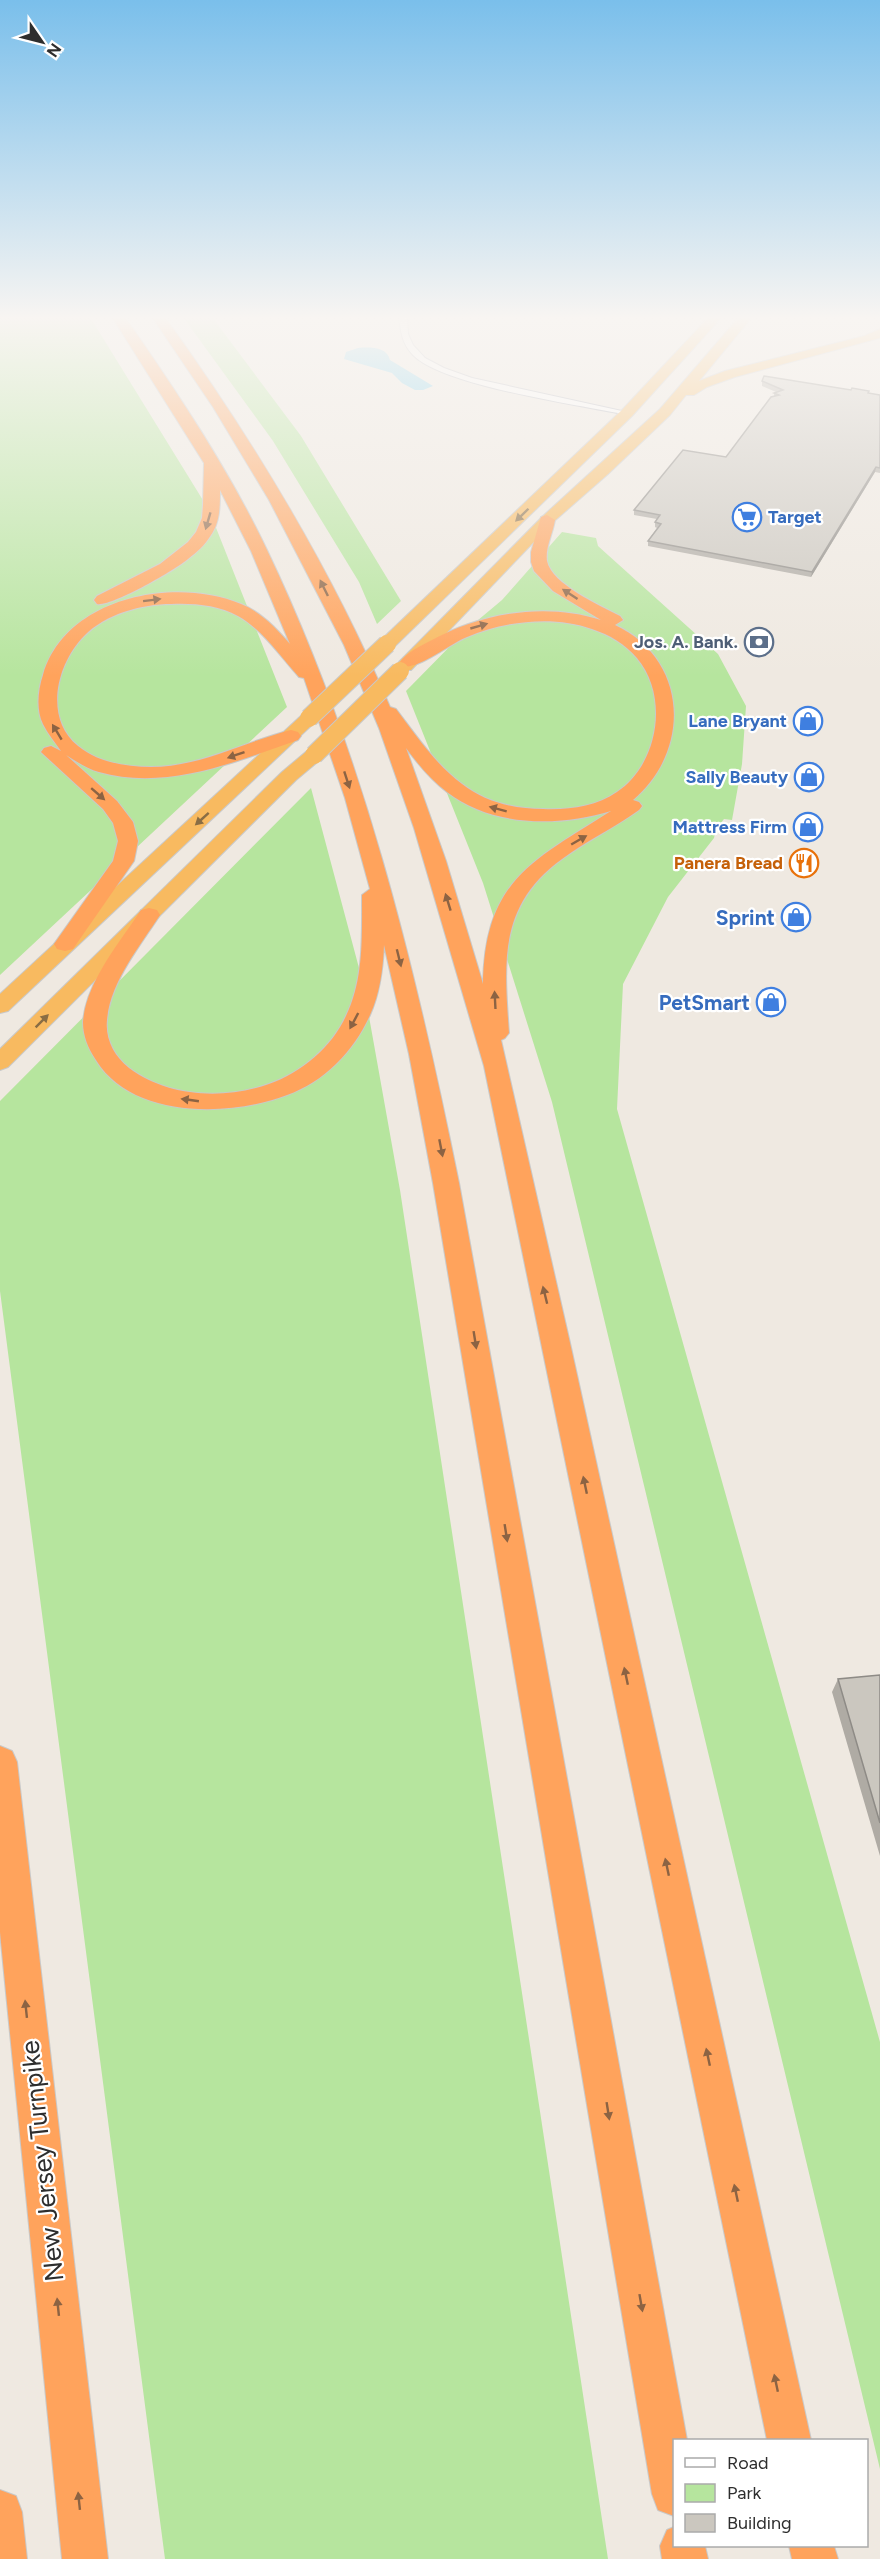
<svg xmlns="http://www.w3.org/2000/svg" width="880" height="2559" font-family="Figtree,sans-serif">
	<rect width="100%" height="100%" fill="#efe9e1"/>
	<path fill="#b6e59e" d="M 0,317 L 90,317 L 209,510 L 287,707 L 0,975 Z
		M 183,317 L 212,317 L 301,436 L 401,601 L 377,624 L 359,582 L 273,441 Z
		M 562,532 L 596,538 L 598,546 L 718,654 L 746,706 L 742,764 L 732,820 L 724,819 L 716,829 L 714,838 L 668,897 L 623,984 L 617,1109 L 880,2042 L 880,2469 L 552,1102 L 483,883 L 406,691 L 465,631 L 502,600 Z
		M 311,788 L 363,983 L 400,1190 L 608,2559 L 165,2559 L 0,1291 L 0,1101 Z"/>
	<path fill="#75cff0" d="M 358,348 C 371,347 387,347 390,360 L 433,386 L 423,390 L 415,390 L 402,383 L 392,373 L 344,359 L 346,352 Z"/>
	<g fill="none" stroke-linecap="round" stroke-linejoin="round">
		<g stroke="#b4b7c1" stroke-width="2">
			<path id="minor" d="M 399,317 L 407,317 L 408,334 L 413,345 L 425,358 L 444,368 L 472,378 L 631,413 L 627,415 C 580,405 443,386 413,355 C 402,344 401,332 399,317 Z"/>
		</g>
		<g stroke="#c9c9c9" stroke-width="2">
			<path id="trunk" d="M 709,317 L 722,317 L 632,416 L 393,648 L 381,648 L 379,644 L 381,640 L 622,410 Z
				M 739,317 L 752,317 L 699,381 L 725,371 L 864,336 L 880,329 L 880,338 L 735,377 L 707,387 L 694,395 L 686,395 L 670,415 L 608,474 L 552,523 L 411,670 L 399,670 L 396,666 L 399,662 L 542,517 L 660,409 Z
				M 309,713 L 315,714 L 318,718 L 315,722 L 8,1011 L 0,1013 L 0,994 L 303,714 Z
				M 314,749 L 321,751 L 323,755 L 321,759 L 296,780 L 8,1067 L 0,1070 L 0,1049 L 282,772 L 307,751 Z"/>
		</g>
		<g stroke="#c9c9c9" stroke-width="2">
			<path id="motorway" d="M 112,317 L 125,317 C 177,392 228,468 267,550 C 363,751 415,966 459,1183 L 687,2440 L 674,2440 L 674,2516 L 658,2510 L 652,2494 L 433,1183 L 409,1054 L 384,945 C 383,969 380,993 370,1015 C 354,1051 324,1082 287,1095 C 230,1117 132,1119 96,1060 C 88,1048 83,1036 83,1022 C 86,982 120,942 141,910 L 149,908 L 157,910 L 160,915 C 140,946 110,982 107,1020 C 105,1039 114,1056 129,1068 C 168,1097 223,1100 269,1084 C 301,1073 332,1047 346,1016 C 364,979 362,936 362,895 L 370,889 L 345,798 L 304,678 L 299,677 C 280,656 263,630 238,616 C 218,605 194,603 171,604 C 142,604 105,614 84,636 C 57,663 43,718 78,746 C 97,762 126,767 151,767 C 200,767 244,742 291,730 L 298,732 L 301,736 L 298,740 C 235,762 166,791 99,772 C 87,769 76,761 66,755 L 117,801 L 133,822 L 138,841 L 134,861 L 73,949 L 65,951 L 57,949 L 54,944 L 113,861 L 118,841 L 113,823 L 103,809 L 41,752 L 44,748 L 51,746 L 61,751 C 55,742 48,734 43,724 C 36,710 38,690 43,675 C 65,598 173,576 241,604 C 261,612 276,628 290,644 L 251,551 L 220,490 C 220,506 220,522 211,535 C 205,545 197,552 188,559 C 175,570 111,607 97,604 L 94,600 L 97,596 L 160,564 L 188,542 L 196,532 L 202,518 L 203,505 L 204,463 Z
				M 152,317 L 165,317 C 253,440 331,568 390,707 L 396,709 C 416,735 435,764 462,784 C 485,802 514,809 543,809 C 568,810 596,807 617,792 C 658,765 670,697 637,658 C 625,644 610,635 592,629 C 554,615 504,621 467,637 C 451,643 418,670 403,666 L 400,662 C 406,653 420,646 430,641 C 481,613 545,602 601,620 L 553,591 L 534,571 L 531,562 L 531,552 L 541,517 L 547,515 L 555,520 C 553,533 545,548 547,561 C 551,584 601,606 620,616 L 623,620 L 615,625 C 688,659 692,750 633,800 L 639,802 L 642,806 L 639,810 C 614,828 586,841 562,859 C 498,905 504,963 509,1033 L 505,1038 L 501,1040 L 570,1343 L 811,2440 L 767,2440 L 484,1066 L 414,828 L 379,728 L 344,645 L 269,500 L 213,407 ZM 406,748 C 418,764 431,780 447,792 C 492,827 559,827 611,811 C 533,861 485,879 483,984 L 446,861 Z
				M 0,1746 L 12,1751 L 17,1762 L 108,2559 L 62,2559 L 0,1932 Z
				M 0,2490 L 16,2496 L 22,2512 L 27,2559 L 0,2559 Z
				M 674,2527 L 674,2546 L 705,2546 L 708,2559 L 662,2559 L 660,2546 L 667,2530 Z
				M 789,2546 L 834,2546 L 838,2559 L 792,2559 Z"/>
		</g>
		<use href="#minor" fill="#fff" fill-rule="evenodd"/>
		<use href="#trunk" fill="#f8ba60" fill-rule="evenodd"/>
		<use href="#motorway" fill="#ffa35c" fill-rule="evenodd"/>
		<g stroke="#c9c9c9" stroke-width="20" stroke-linecap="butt">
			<path id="trunk-bridge" d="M 309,718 L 387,644
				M 314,755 L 400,671"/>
		</g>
		<use href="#trunk-bridge" stroke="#f8ba60" stroke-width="18"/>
	</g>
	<path fill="#afaba4" d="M 762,381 L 880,395 L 880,473 L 875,472 L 811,577 L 648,546 L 648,541 L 657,528 L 655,527 L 655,522 L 657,519 L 634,515 L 634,510 L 726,457 L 774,396 L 774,393 L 776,392 L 762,386 Z
		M 880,1675 L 880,1856 L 832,1692 L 838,1679 Z"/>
	<path fill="#8e8b86" d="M 876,467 L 875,472 L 811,577 L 812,572 Z"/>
	<path fill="#cbc7bf" stroke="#8e8b86" stroke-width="1.5" d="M 764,376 L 851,390 L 852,388 L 869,391 L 868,393 L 880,395 L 880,468 L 876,467 L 812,572 L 648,541 L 661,524 L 655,522 L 660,515 L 634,510 L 683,450 L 726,457 L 771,397 L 779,395 L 774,393 L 783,390 L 762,381 Z
		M 880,1675 L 880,1823 L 838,1679 Z"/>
	<defs><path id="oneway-solid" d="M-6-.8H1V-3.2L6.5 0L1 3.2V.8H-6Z" transform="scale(1.5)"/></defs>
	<g fill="#896d44">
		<use href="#oneway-solid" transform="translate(522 515) rotate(136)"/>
		<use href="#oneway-solid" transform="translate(202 819) rotate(138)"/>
		<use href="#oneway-solid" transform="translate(42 1021) rotate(-45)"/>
	</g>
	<g fill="#8c6343">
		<use href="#oneway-solid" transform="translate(208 521) rotate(106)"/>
		<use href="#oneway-solid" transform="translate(324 588) rotate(-116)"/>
		<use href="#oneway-solid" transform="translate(570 594) rotate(-147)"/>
		<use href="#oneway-solid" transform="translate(152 600) rotate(-7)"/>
		<use href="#oneway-solid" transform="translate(479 626) rotate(-16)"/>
		<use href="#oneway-solid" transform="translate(57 732) rotate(-121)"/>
		<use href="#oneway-solid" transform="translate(236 755) rotate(161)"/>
		<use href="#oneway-solid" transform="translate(347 780) rotate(72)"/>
		<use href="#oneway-solid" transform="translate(98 794) rotate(41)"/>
		<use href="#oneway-solid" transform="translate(498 809) rotate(-165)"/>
		<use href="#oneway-solid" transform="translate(579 840) rotate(-30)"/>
		<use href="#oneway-solid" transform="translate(448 902) rotate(-107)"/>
		<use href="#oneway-solid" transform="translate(399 958) rotate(76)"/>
		<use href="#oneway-solid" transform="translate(495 1000) rotate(-93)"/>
		<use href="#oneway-solid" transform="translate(354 1021) rotate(118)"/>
		<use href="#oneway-solid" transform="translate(190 1100) rotate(-172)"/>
		<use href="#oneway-solid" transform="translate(441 1148) rotate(79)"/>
		<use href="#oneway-solid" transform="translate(545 1295) rotate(-104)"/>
		<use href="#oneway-solid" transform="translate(475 1340) rotate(81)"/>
		<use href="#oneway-solid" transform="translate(585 1485) rotate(-102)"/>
		<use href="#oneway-solid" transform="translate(506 1533) rotate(81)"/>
		<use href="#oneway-solid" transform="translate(626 1676) rotate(-102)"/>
		<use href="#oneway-solid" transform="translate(667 1867) rotate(-102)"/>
		<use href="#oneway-solid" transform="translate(26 2009) rotate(-96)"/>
		<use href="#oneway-solid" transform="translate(708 2057) rotate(-102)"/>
		<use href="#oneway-solid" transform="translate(608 2111) rotate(81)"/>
		<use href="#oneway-solid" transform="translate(736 2193) rotate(-102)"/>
		<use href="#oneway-solid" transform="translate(641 2303) rotate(80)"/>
		<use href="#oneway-solid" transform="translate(58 2307) rotate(-96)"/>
		<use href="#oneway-solid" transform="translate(776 2383) rotate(-102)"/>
		<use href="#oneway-solid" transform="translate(79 2501) rotate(-96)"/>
	</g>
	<linearGradient id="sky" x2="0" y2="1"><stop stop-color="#7abfeb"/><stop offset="0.47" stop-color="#f8f5f2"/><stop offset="1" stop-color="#f8f5f2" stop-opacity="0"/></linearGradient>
	<rect width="880" height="676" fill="url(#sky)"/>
	<defs>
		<g id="supermarket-ring" transform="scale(1.5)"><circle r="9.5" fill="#fff" stroke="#3f7fe0" stroke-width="1.5"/><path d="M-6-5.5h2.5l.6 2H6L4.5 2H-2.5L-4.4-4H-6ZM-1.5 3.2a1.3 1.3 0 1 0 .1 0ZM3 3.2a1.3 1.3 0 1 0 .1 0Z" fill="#3f7fe0"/></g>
		<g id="bank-ring" transform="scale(1.5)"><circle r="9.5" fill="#fff" stroke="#5c6f8a" stroke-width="1.5"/><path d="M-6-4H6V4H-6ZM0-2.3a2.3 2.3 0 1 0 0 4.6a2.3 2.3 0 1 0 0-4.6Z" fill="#5c6f8a"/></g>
		<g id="shop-ring" transform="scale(1.5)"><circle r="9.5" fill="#fff" stroke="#3f7fe0" stroke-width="1.5"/><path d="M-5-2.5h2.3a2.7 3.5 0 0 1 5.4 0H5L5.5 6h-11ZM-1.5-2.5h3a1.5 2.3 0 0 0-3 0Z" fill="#3f7fe0"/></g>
		<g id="restaurant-ring" transform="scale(1.5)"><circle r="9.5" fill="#fff" stroke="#e8710a" stroke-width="1.5"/><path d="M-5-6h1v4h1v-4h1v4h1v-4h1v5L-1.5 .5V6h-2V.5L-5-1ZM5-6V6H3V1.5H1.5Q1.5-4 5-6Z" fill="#e8710a"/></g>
	</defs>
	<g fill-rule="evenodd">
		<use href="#supermarket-ring" x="747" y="517"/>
		<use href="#bank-ring" x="759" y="642"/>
		<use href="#shop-ring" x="808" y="721"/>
		<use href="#shop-ring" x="809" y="777"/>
		<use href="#shop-ring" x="808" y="827"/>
		<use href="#restaurant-ring" x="804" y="863"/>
		<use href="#shop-ring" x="796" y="917"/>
		<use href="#shop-ring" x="771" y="1002"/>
	</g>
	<g text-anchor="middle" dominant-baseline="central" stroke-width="4.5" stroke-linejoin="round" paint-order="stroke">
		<g font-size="18" font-weight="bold" fill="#366cbe" stroke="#fff" text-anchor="end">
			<text x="768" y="517" text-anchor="start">Target</text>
			<text x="787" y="721">Lane Bryant</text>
			<text x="788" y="777">Sally Beauty</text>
			<text x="787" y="827">Mattress Firm</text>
		</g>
		<g font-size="18" font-weight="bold" fill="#4e5e75" stroke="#fff" text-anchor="end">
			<text x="738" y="642">Jos. A. Bank.</text>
		</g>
		<g font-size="18" font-weight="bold" fill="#c56008" stroke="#fff" text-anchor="end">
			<text x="783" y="863">Panera Bread</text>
		</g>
		<g font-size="21" font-weight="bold" fill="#366cbe" stroke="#fff" text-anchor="end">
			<text x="775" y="917">Sprint</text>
			<text x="750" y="1002">PetSmart</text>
		</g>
		<g font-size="26" fill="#2e2e2e" stroke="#fff">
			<text transform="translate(42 2161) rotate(-96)">New Jersey Turnpike</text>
		</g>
	</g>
	<rect x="673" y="2439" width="195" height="108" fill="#ffffff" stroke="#ababab" stroke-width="1.5"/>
	<rect x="685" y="2458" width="30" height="9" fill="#ffffff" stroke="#ababab" stroke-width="1.5"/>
	<text x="727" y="2469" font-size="18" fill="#2e2e2e">Road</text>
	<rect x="685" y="2484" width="30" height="18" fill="#b6e59e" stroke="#ababab" stroke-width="1.5"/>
	<text x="727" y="2499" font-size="18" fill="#2e2e2e">Park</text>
	<rect x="685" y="2514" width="30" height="18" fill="#cbc7bf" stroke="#ababab" stroke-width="1.5"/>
	<text x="727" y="2529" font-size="18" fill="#2e2e2e">Building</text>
	<g transform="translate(42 42) rotate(125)" stroke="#ffffff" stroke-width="4.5" paint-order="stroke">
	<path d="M0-4.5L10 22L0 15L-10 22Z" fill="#2e2e2e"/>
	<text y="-9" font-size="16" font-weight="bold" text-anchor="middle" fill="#2e2e2e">N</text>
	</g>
</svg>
